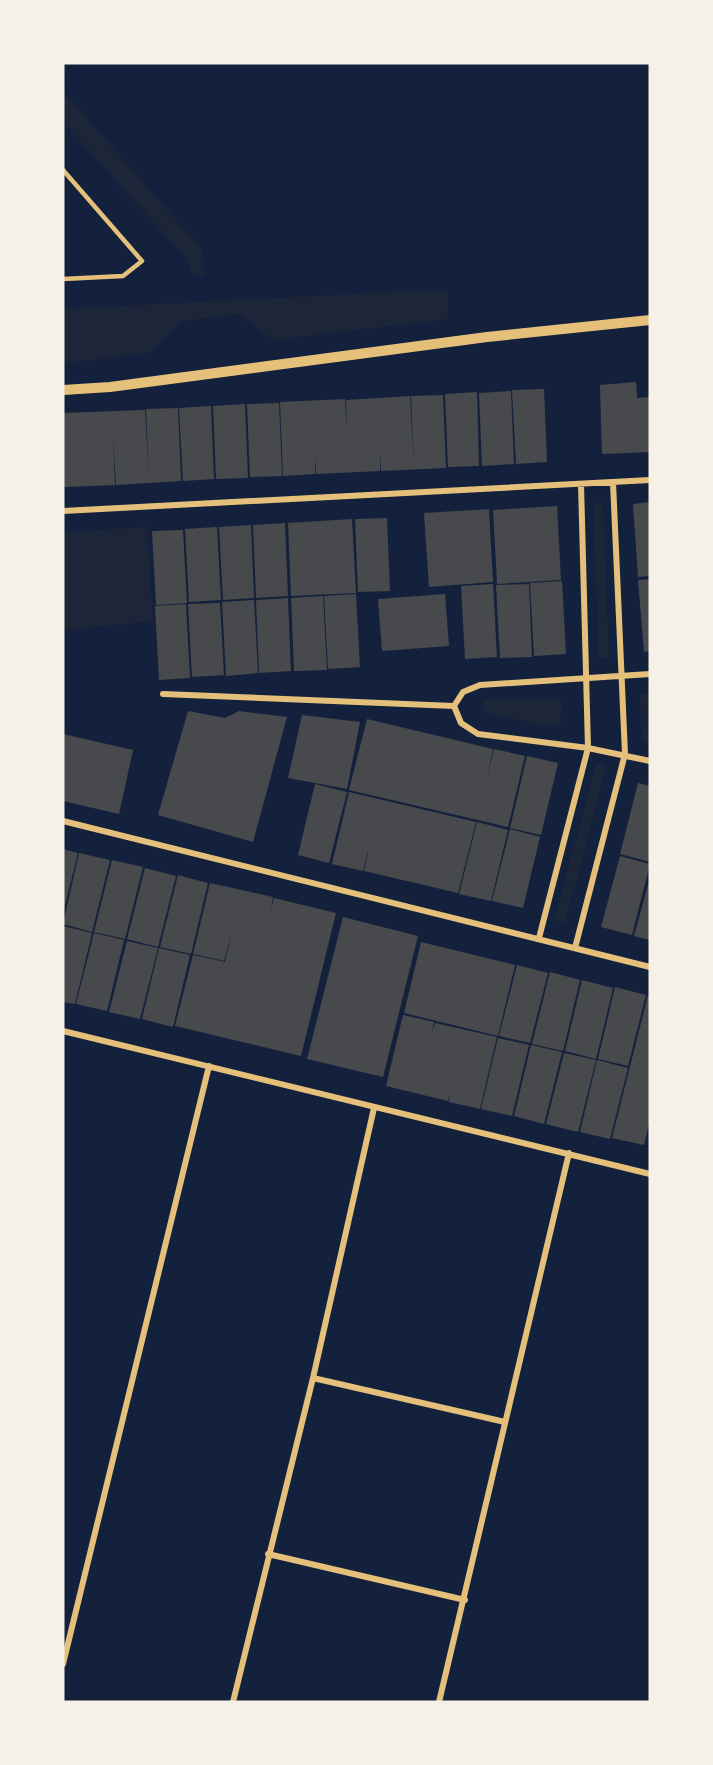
<svg xmlns="http://www.w3.org/2000/svg" width="713" height="1765" font-family="'Libre Baskerville',serif">
	<rect width="100%" height="100%" fill="#14213d"/>
	<path fill="#1d2539" d="M 63,91 L 203,251 L 204,275 L 193,275 L 186,258 L 63,122 Z
		M 432,290 L 448,292 L 448,319 L 273,340 L 239,314 L 182,321 L 151,352 L 85,361 L 63,362 L 63,309 Z
		M 603,503 L 609,658 L 599,658 L 593,504 Z
		M 147,527 L 153,621 L 63,630 L 63,532 Z
		M 640,694 L 650,694 L 650,743 L 641,741 Z
		M 556,698 L 562,703 L 560,723 L 555,727 L 483,713 L 484,700 Z
		M 596,763 L 606,766 L 565,923 L 555,920 Z"/>
	<path fill="#48494c" d="M 636,382 L 637,398 L 650,397 L 650,452 L 602,454 L 600,385 Z
		M 544,389 L 547,462 L 516,464 L 512,390 Z
		M 511,391 L 514,464 L 482,466 L 479,393 Z
		M 477,392 L 479,466 L 448,467 L 445,394 Z
		M 443,395 L 446,468 L 381,471 L 380,453 L 380,471 L 316,474 L 315,456 L 315,474 L 283,476 L 280,402 L 345,399 L 347,431 L 346,400 L 410,396 L 414,467 L 411,396 Z
		M 279,403 L 282,476 L 250,477 L 247,404 Z
		M 245,404 L 248,478 L 216,479 L 213,406 Z
		M 211,406 L 214,479 L 183,481 L 179,408 Z
		M 178,408 L 181,481 L 116,485 L 113,436 L 115,485 L 63,487 L 63,413 L 145,410 L 149,480 L 146,409 Z
		M 650,502 L 650,576 L 638,577 L 633,504 Z
		M 557,506 L 561,580 L 497,584 L 493,510 Z
		M 489,509 L 493,582 L 429,587 L 424,513 Z
		M 387,518 L 390,591 L 358,592 L 355,519 Z
		M 352,519 L 356,593 L 291,596 L 288,523 Z
		M 285,523 L 288,596 L 256,598 L 253,525 Z
		M 251,525 L 254,598 L 223,600 L 219,527 Z
		M 217,527 L 221,600 L 189,602 L 185,529 Z
		M 183,530 L 187,603 L 156,605 L 152,531 Z
		M 650,579 L 650,651 L 644,652 L 638,580 Z
		M 562,581 L 566,654 L 534,656 L 530,583 Z
		M 493,584 L 497,657 L 465,659 L 461,586 Z
		M 529,584 L 532,657 L 500,658 L 496,585 Z
		M 356,594 L 360,667 L 328,669 L 324,596 Z
		M 445,594 L 449,646 L 382,651 L 378,599 Z
		M 323,596 L 327,670 L 294,671 L 291,598 Z
		M 288,598 L 291,671 L 259,673 L 256,600 Z
		M 254,600 L 258,673 L 226,676 L 222,602 Z
		M 220,603 L 224,675 L 192,677 L 188,604 Z
		M 186,604 L 190,678 L 159,680 L 155,606 Z
		M 188,711 L 225,718 L 239,711 L 287,717 L 253,842 L 158,815 Z
		M 302,715 L 360,722 L 347,789 L 288,778 Z
		M 367,719 L 493,749 L 487,778 L 494,749 L 525,756 L 508,827 L 349,790 Z
		M 63,734 L 133,750 L 119,814 L 63,801 Z
		M 527,756 L 558,763 L 541,835 L 510,828 Z
		M 638,783 L 650,786 L 650,862 L 620,854 Z
		M 315,784 L 347,792 L 329,863 L 298,855 Z
		M 349,792 L 476,822 L 458,893 L 364,871 L 370,842 L 363,871 L 332,864 Z
		M 477,822 L 508,830 L 491,901 L 459,894 Z
		M 510,829 L 540,837 L 523,908 L 492,901 Z
		M 63,849 L 78,853 L 64,909 L 63,908 Z
		M 79,853 L 110,860 L 92,932 L 63,924 Z
		M 620,856 L 650,864 L 632,935 L 601,927 Z
		M 112,860 L 143,867 L 125,939 L 94,932 Z
		M 145,868 L 176,876 L 158,947 L 127,939 Z
		M 178,875 L 208,883 L 191,954 L 160,947 Z
		M 649,881 L 650,881 L 650,940 L 634,936 Z
		M 210,883 L 273,897 L 271,910 L 274,898 L 336,913 L 301,1056 L 175,1026 L 193,955 L 225,962 L 232,932 L 224,961 L 193,954 Z
		M 343,917 L 418,936 L 383,1077 L 307,1059 Z
		M 63,926 L 92,933 L 75,1004 L 63,1002 Z
		M 94,933 L 124,940 L 107,1011 L 76,1004 Z
		M 127,941 L 158,948 L 140,1019 L 109,1012 Z
		M 421,942 L 515,965 L 498,1036 L 404,1013 Z
		M 159,948 L 190,955 L 173,1027 L 142,1019 Z
		M 517,965 L 548,973 L 530,1043 L 499,1036 Z
		M 550,972 L 580,980 L 563,1051 L 532,1044 Z
		M 582,980 L 613,988 L 596,1059 L 565,1051 Z
		M 615,987 L 646,995 L 628,1066 L 598,1059 Z
		M 648,995 L 650,995 L 650,1120 L 644,1145 L 612,1138 Z
		M 403,1015 L 434,1022 L 432,1033 L 435,1023 L 497,1037 L 480,1109 L 449,1102 L 450,1093 L 448,1101 L 386,1086 Z
		M 498,1038 L 529,1045 L 512,1116 L 481,1109 Z
		M 531,1045 L 562,1052 L 544,1124 L 514,1116 Z
		M 564,1053 L 596,1060 L 578,1132 L 546,1124 Z
		M 597,1060 L 628,1068 L 610,1139 L 580,1132 Z"/>
	<g fill="none" stroke-linecap="round" stroke-linejoin="round">
		<path stroke="#e5c07b" stroke-width="4.5" d="M 63,170 L 142,261 L 123,276 L 63,279"/>
		<path stroke="#e5c07b" stroke-width="6" d="M 63,511 L 650,480
			M 163,694 L 454,706
			M 454,706 L 461,723 L 478,734 L 588,748 L 650,761
			M 454,706 L 463,692 L 480,685 L 650,674
			M 63,821 L 650,967
			M 539,938 L 588,748 L 581,484
			M 575,948 L 625,754 L 613,482
			M 63,1031 L 650,1174
			M 313,1378 L 505,1422
			M 268,1554 L 465,1600
			M 63,1664 L 209,1066
			M 233,1702 L 313,1378 L 374,1108
			M 439,1702 L 569,1153"/>
		<path stroke="#e5c07b" stroke-width="10" d="M 63,390 L 110,387 L 487,337 L 650,320"/>
	</g>
	<rect width="713" height="1765" fill="none" stroke="#f6f1e7" stroke-width="129"/>
</svg>
